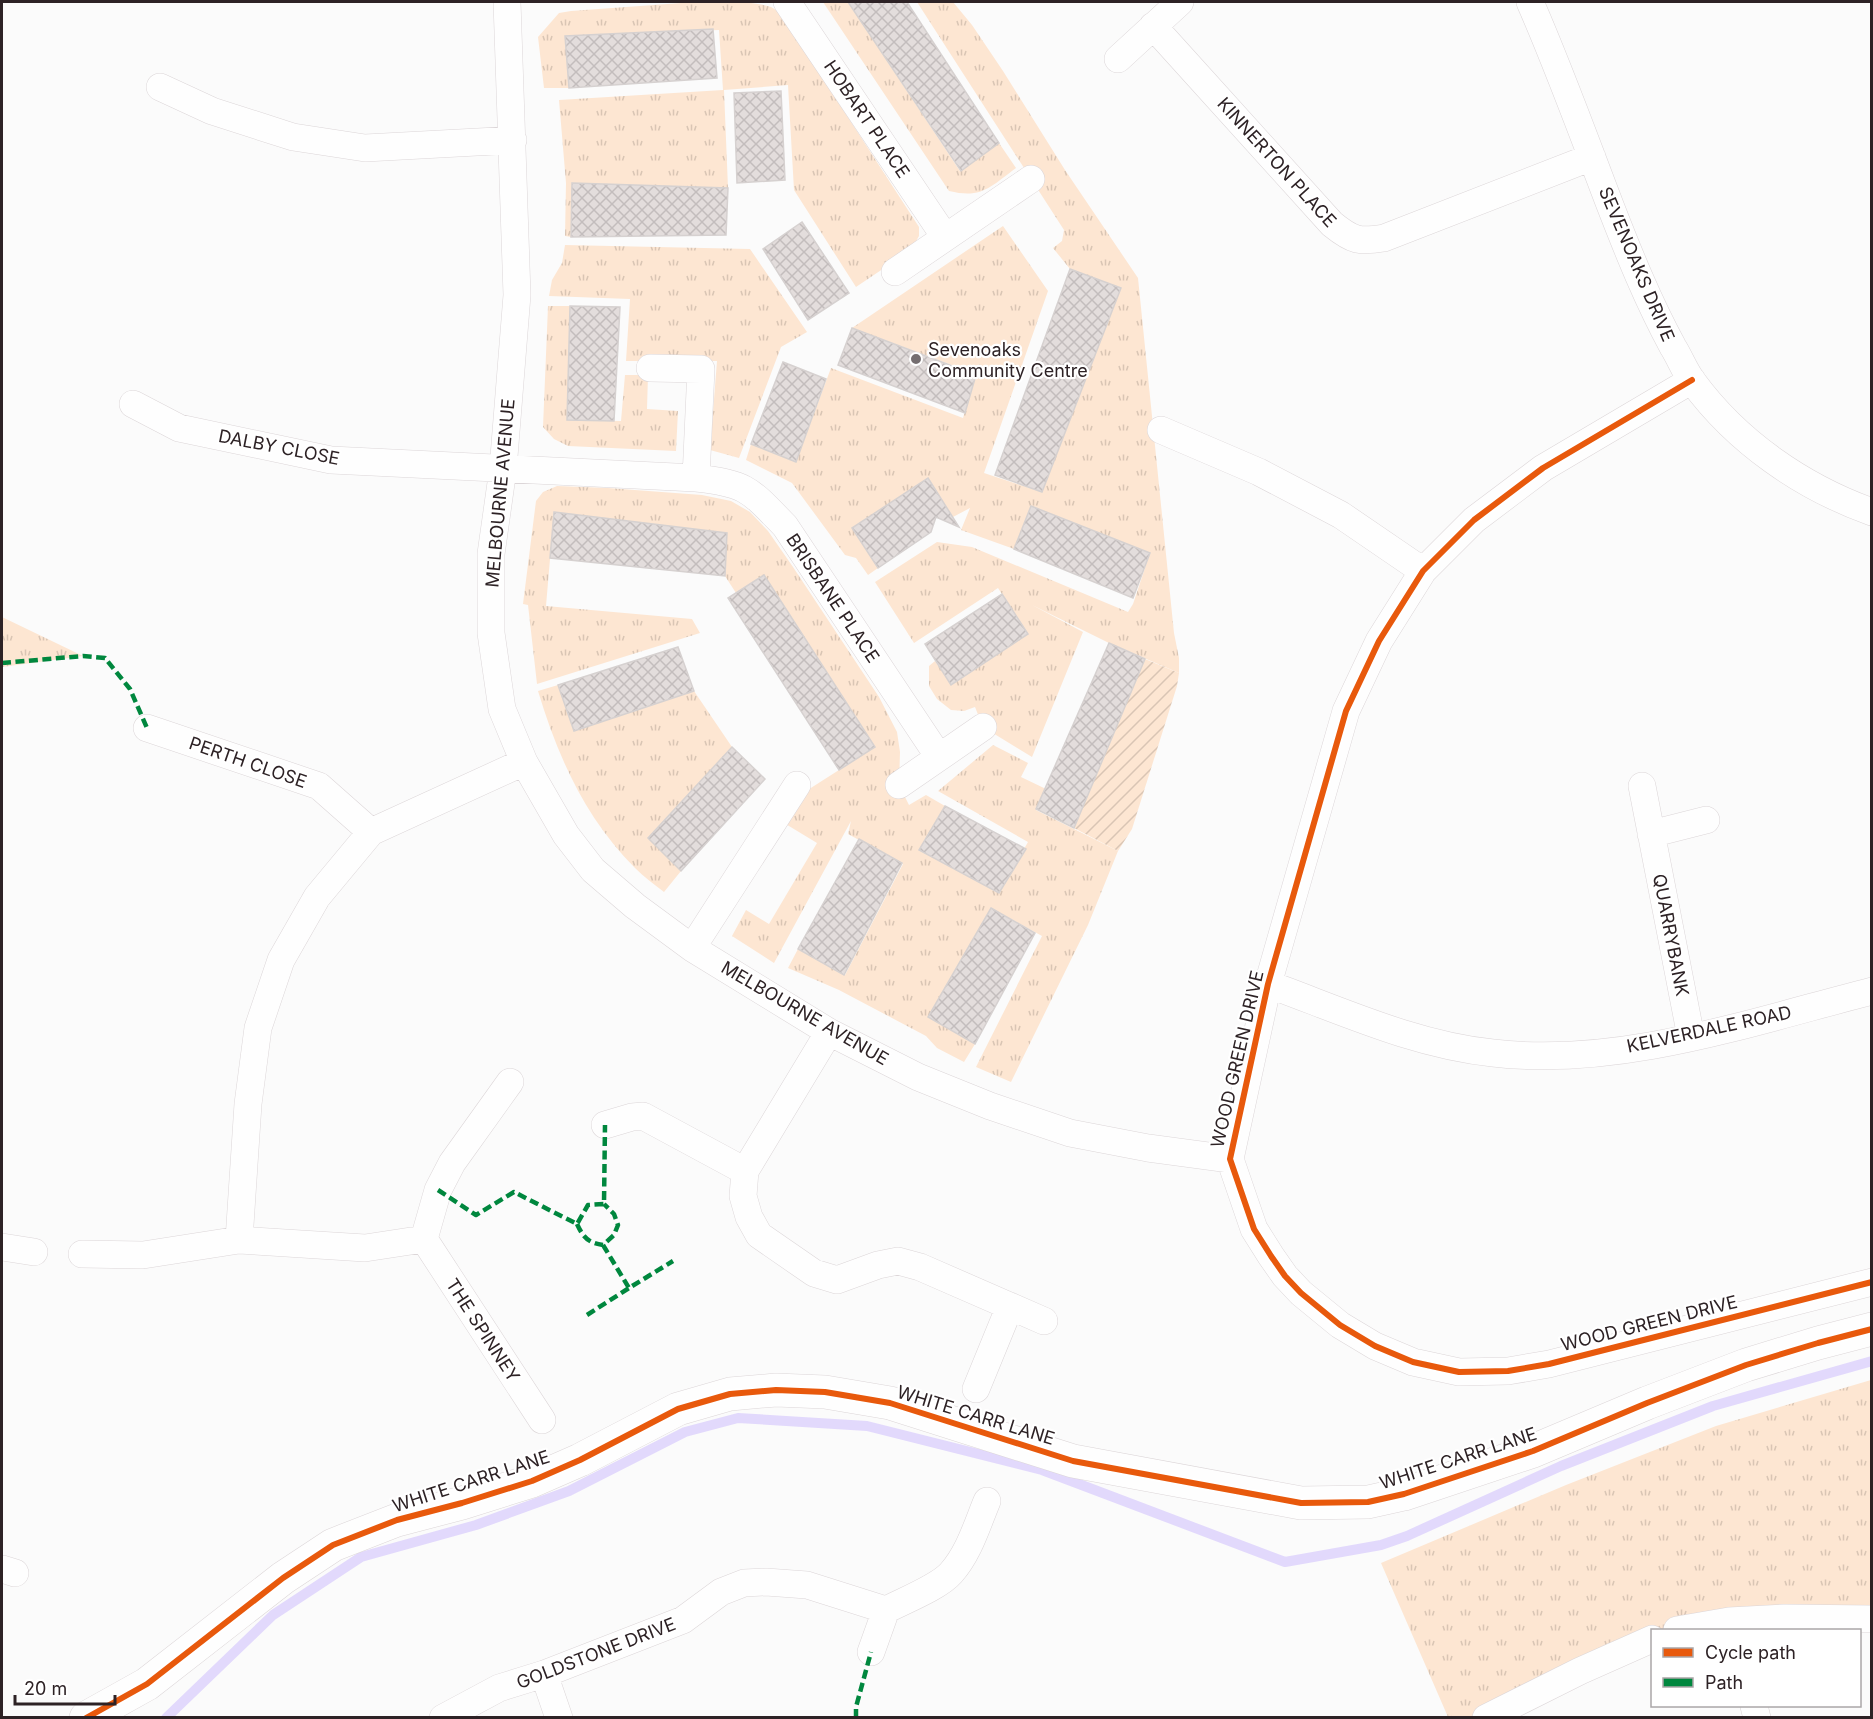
<svg xmlns="http://www.w3.org/2000/svg" width="1873" height="1719" font-family="Inter,sans-serif">
	<defs>
		<pattern id="grass-tufts" width="24" height="20" patternUnits="userSpaceOnUse" patternTransform="scale(1.5)"><rect width="24" height="20" fill="#fde6d2"/><path d="M3 7l-1-3M5 7V3M7 7l1-3M15 17l-1-3M17 17v-4M19 17l1-3" fill="none" stroke="#d9c5b4"/></pattern>
		<pattern id="garden-furrows" width="10" height="10" patternUnits="userSpaceOnUse" patternTransform="scale(1.5)"><rect width="10" height="10" fill="#fde6d2"/><path d="M-1 1l2-2M0 10L10 0M9 11l2-2" fill="none" stroke="#d9c5b4"/></pattern>
		<pattern id="building-cross-hatch" width="8" height="8" patternUnits="userSpaceOnUse" patternTransform="scale(1.5)"><rect width="8" height="8" fill="#e3dddc"/><path d="M0 0l8 8M0 8l8-8" fill="none" stroke="#c3bdbd"/></pattern>
	</defs>
	<rect width="100%" height="100%" fill="#fbfbfb"/>
	<path fill="url(#grass-tufts)" d="M 695,2 C 719,2 750,0 771,7 C 777,10 781,15 785,20 L 919,227 L 919,236 L 911,250 L 856,287 L 794,190 L 788,85 L 724,90 L 728,188 L 572,183 L 571,237 L 565,236 L 566,183 L 559,100 L 723,90 L 719,30 L 565,36 L 569,88 L 544,88 L 538,37 L 559,13 L 571,11 Z
		M 823,2 L 848,2 L 960,171 L 999,143 L 1016,168 C 990,187 982,199 949,191 Z
		M 917,2 L 953,2 L 972,25 L 1003,71 L 1065,170 L 1138,278 L 1174,633 L 1179,658 L 1179,673 L 1109,643 L 1032,605 L 1083,632 L 1032,757 L 983,727 L 975,707 L 964,711 L 951,710 L 937,699 L 929,686 L 929,666 L 935,661 L 951,684 L 1028,634 L 998,588 L 914,643 L 875,582 L 937,542 L 972,547 L 1128,612 L 1133,604 L 1150,553 L 1031,506 L 1014,549 L 961,530 L 970,508 L 953,517 L 928,478 L 853,528 L 878,568 L 868,575 L 856,558 L 845,555 L 792,483 L 746,460 L 751,444 L 796,461 L 831,368 L 963,418 L 976,374 L 852,328 L 1003,226 L 1048,291 L 984,473 L 1042,492 L 1121,288 L 1070,269 L 1053,248 L 1062,241 L 1064,230 Z
		M 565,245 L 750,249 L 807,332 L 781,347 L 739,458 L 710,450 L 717,361 L 626,361 L 630,299 L 549,296 L 552,280 L 562,263 Z
		M 548,306 L 570,306 L 567,420 L 621,421 L 625,375 L 648,375 L 647,409 L 678,411 L 676,451 L 568,446 L 554,439 L 543,427 Z
		M 557,486 L 608,488 L 702,495 L 731,501 L 750,512 L 768,531 L 793,567 L 879,697 L 897,732 L 900,752 L 899,785 L 909,805 L 926,795 L 945,806 L 920,850 L 999,893 L 1028,842 L 938,791 L 993,745 L 1028,763 L 1021,777 L 1046,789 L 1036,810 L 1118,851 L 1088,925 L 1011,1082 L 976,1067 L 1042,936 L 991,908 L 928,1017 L 975,1044 L 964,1062 L 937,1048 L 926,1036 L 839,990 L 788,968 L 798,949 L 845,975 L 903,864 L 848,834 L 851,821 L 774,963 L 732,936 L 746,910 L 769,924 L 817,843 L 784,823 L 803,793 L 875,747 L 764,575 L 736,593 L 725,576 L 727,533 L 554,512 L 546,606 L 692,619 L 700,633 L 537,684 L 528,605 L 523,604 L 536,501 L 543,492 Z
		M 2,617 L 83,656 L 2,667 Z
		M 558,685 L 574,731 L 694,691 L 732,747 L 648,838 L 681,871 L 664,892 C 654,884 644,877 635,868 C 585,818 558,757 538,691 Z
		M 1871,1380 L 1871,1618 L 1652,1630 L 1486,1717 L 1448,1717 L 1381,1563 L 1566,1485 L 1716,1426 Z"/>
	<path fill="url(#garden-furrows)" d="M 1145,659 L 1179,673 L 1177,686 L 1132,829 L 1118,851 L 1074,828 Z"/>
	<g fill="none" stroke-linecap="round" stroke-linejoin="round">
		<path stroke="#e2d9fc" stroke-width="10" d="M 166,1718 L 273,1615 L 361,1557 L 476,1525 L 569,1491 L 685,1432 L 738,1418 L 867,1426 L 1042,1470 L 1285,1562 L 1381,1545 L 1407,1536 L 1561,1466 L 1713,1406 L 1872,1361"/>
	</g>
	<path fill="url(#building-cross-hatch)" stroke="#d6d1d0" stroke-width="1.5" d="M 848,2 L 907,2 L 999,143 L 961,171 Z
		M 713,29 L 717,78 L 569,88 L 565,36 Z
		M 781,91 L 785,180 L 737,183 L 734,93 Z
		M 572,183 L 728,188 L 726,235 L 571,237 Z
		M 802,222 L 849,293 L 808,320 L 763,249 Z
		M 1070,269 L 1121,288 L 1042,492 L 995,475 Z
		M 570,306 L 620,307 L 614,421 L 567,420 Z
		M 852,328 L 976,375 L 965,413 L 838,365 Z
		M 783,362 L 826,379 L 796,462 L 751,444 Z
		M 928,478 L 959,527 L 936,517 L 931,532 L 878,568 L 852,528 Z
		M 1031,506 L 1150,553 L 1133,598 L 1014,549 Z
		M 554,512 L 727,533 L 725,576 L 550,558 Z
		M 764,575 L 875,747 L 839,770 L 728,598 Z
		M 1002,594 L 1028,634 L 951,685 L 925,644 Z
		M 1109,643 L 1145,659 L 1074,828 L 1036,809 Z
		M 678,647 L 694,691 L 574,731 L 558,685 Z
		M 732,747 L 765,779 L 681,871 L 648,838 Z
		M 945,806 L 1026,849 L 999,893 L 919,850 Z
		M 859,839 L 902,863 L 844,975 L 798,949 Z
		M 991,908 L 1035,933 L 975,1044 L 928,1017 Z"/>
	<g fill="none" stroke-linecap="round" stroke-linejoin="round">
		<g stroke="#dcd6d8" stroke-width="28">
			<path id="minor" d="M 507,2 L 517,295 L 503,469 L 491,554 L 491,633 L 502,709 L 524,762 L 566,835 L 593,870 L 635,906 L 692,948 L 829,1032 L 918,1077 L 990,1106 L 1070,1133 L 1148,1148 L 1230,1159
				M 787,2 L 945,237
				M 1530,2 C 1559,68 1584,137 1610,205 C 1629,254 1648,301 1673,347 C 1680,358 1685,372 1693,382 C 1737,442 1802,487 1872,512
				M 1153,26 L 1332,224 C 1353,241 1359,242 1384,238 L 1592,157
				M 1118,59 L 1180,2
				M 160,87 L 212,111 L 293,137 L 365,148 L 513,140
				M 895,272 L 1031,179
				M 650,368 L 701,369 L 696,478
				M 1692,380 L 1543,468 L 1474,520 L 1423,571 L 1379,641 L 1346,711 L 1268,984 L 1230,1159 L 1254,1229 L 1271,1256 L 1285,1276 L 1301,1293 L 1340,1325 L 1375,1346 L 1413,1362 L 1459,1372 L 1508,1371 L 1549,1364 L 1872,1282
				M 133,404 L 179,428 L 331,460 L 696,478 C 747,483 751,491 785,526 L 939,757
				M 1161,430 L 1259,472 L 1341,515 L 1423,571
				M 147,728 L 319,786 L 371,832
				M 899,785 L 983,727
				M 1642,786 L 1691,1037
				M 1651,834 L 1706,820
				M 692,948 L 797,785
				M 1268,984 C 1342,1011 1415,1045 1493,1053 C 1618,1068 1751,1022 1872,991
				M 829,1032 L 745,1171 L 743,1196 L 749,1217 L 759,1235 L 814,1273 L 837,1280 L 878,1265 L 898,1261 L 920,1267 L 1044,1321
				M 510,1082 L 452,1163 L 438,1190 L 424,1239 L 542,1420
				M 605,1125 L 632,1117 L 643,1116 L 745,1171
				M 239,1240 L 248,1104 L 258,1028 L 281,960 L 317,897 L 371,832 L 524,762
				M 2,1247 L 34,1252
				M 82,1254 L 143,1255 L 239,1240 L 365,1248 L 424,1239
				M 976,1389 L 1010,1306
				M 2,1569 L 15,1573
				M 1677,1630 L 1729,1621 L 1784,1618 L 1872,1619
				M 871,1652 L 886,1610
				M 544,1674 L 559,1718
				M 1754,1706 L 1757,1718
				M 443,1718 L 499,1688 L 544,1674 L 683,1620 L 721,1592 L 744,1583 L 766,1582 L 807,1585 L 886,1610 C 903,1601 939,1587 951,1573 C 969,1553 977,1525 987,1501
				M 1486,1718 L 1580,1671 L 1652,1639"/>
		</g>
		<g stroke="#dcd6d8" stroke-width="34">
			<path id="tertiary" d="M 86,1718 L 147,1684 L 283,1578 L 333,1545 L 397,1520 L 462,1503 L 532,1481 L 580,1460 L 678,1409 L 730,1394 L 776,1390 L 825,1392 L 890,1403 L 1073,1461 L 1301,1503 L 1368,1502 L 1404,1494 L 1533,1451 L 1647,1403 L 1746,1365 L 1818,1343 L 1872,1329"/>
		</g>
		<use href="#minor" stroke="#fefefe" stroke-width="27"/>
		<use href="#tertiary" stroke="#fefefe" stroke-width="33"/>
		<path stroke="#00873e" stroke-width="4.5" stroke-dasharray="9 4.5" stroke-linecap="butt" d="M 2,663 L 83,656 L 105,658 L 130,689 L 147,728
			M 438,1190 L 476,1215 L 514,1192 L 577,1224 L 588,1205 L 604,1204 L 605,1125
			M 577,1224 C 583,1237 588,1243 603,1245 L 614,1235 L 618,1225 L 614,1214 L 604,1204
			M 603,1245 L 629,1288 L 673,1261
			M 587,1315 L 629,1288
			M 856,1718 L 856,1707 L 871,1652"/>
		<g stroke="#fff" stroke-width="10">
			<path id="cycleway" d="M 1692,380 L 1543,468 L 1474,520 L 1423,571 L 1379,641 L 1346,711 L 1268,984 L 1230,1159 L 1254,1229 L 1271,1256 L 1285,1276 L 1301,1293 L 1340,1325 L 1375,1346 L 1413,1362 L 1459,1372 L 1508,1371 L 1549,1364 L 1872,1282
				M 86,1718 L 147,1684 L 283,1578 L 333,1545 L 397,1520 L 462,1503 L 532,1481 L 580,1460 L 678,1409 L 730,1394 L 776,1390 L 825,1392 L 890,1403 L 1073,1461 L 1301,1503 L 1368,1502 L 1404,1494 L 1533,1451 L 1647,1403 L 1746,1365 L 1818,1343 L 1872,1329"/>
		</g>
		<use href="#cycleway" stroke="#e8590c" stroke-width="6"/>
	</g>
	<circle fill="#756e70" stroke="#fff" stroke-width="2" cx="916" cy="359" r="6"/>
	<g text-anchor="middle" dominant-baseline="central" stroke-width="4.5" stroke-linejoin="round" paint-order="stroke">
		<g font-size="18" fill="#2d2225" stroke="#fff">
			<text transform="translate(867 119) rotate(56)">HOBART PLACE</text>
			<text transform="translate(1277 162) rotate(48)">KINNERTON PLACE</text>
			<text transform="translate(1637 264) rotate(67)">SEVENOAKS DRIVE</text>
			<text transform="translate(279 447) rotate(11)">DALBY CLOSE</text>
			<text transform="translate(500 493) rotate(-85)">MELBOURNE AVENUE</text>
			<text transform="translate(833 598) rotate(56)">BRISBANE PLACE</text>
			<text transform="translate(248 762) rotate(19)">PERTH CLOSE</text>
			<text transform="translate(1671 935) rotate(79)">QUARRYBANK</text>
			<text transform="translate(805 1013) rotate(30)">MELBOURNE AVENUE</text>
			<text transform="translate(1709 1029) rotate(-12)">KELVERDALE ROAD</text>
			<text transform="translate(1237 1059) rotate(-77)">WOOD GREEN DRIVE</text>
			<text transform="translate(1649 1323) rotate(-14)">WOOD GREEN DRIVE</text>
			<text transform="translate(483 1330) rotate(57)">THE SPINNEY</text>
			<text transform="translate(976 1415) rotate(17)">WHITE CARR LANE</text>
			<text transform="translate(1458 1458) rotate(-18)">WHITE CARR LANE</text>
			<text transform="translate(471 1481) rotate(-18)">WHITE CARR LANE</text>
			<text transform="translate(596 1653) rotate(-21)">GOLDSTONE DRIVE</text>
		</g>
		<g font-size="18" fill="#2d2225" stroke="#fff" text-anchor="start">
			<text x="928" y="349">Sevenoaks<tspan x="928" dy="21">Community Centre</tspan></text>
		</g>
	</g>
	<rect width="1873" height="1719" fill="none" stroke="#2d2225" stroke-width="6"/>
	<rect x="1651" y="1629" width="210" height="78" fill="#ffffff" stroke="#aba7a8" stroke-width="1.5"/>
	<rect x="1663" y="1648" width="30" height="9" fill="#e8590c" stroke="#aba7a8" stroke-width="1.5"/>
	<text x="1705" y="1659" font-size="18" fill="#2d2225">Cycle path</text>
	<rect x="1663" y="1678" width="30" height="9" fill="#00873e" stroke="#aba7a8" stroke-width="1.5"/>
	<text x="1705" y="1689" font-size="18" fill="#2d2225">Path</text>
	<path d="M15 1695v9h100v-9" fill="none" stroke="#2d2225" stroke-width="3"/>
	<text x="24" y="1695" font-size="18" fill="#2d2225" stroke="#ffffff" stroke-width="4.5" paint-order="stroke">20 m</text>
</svg>
